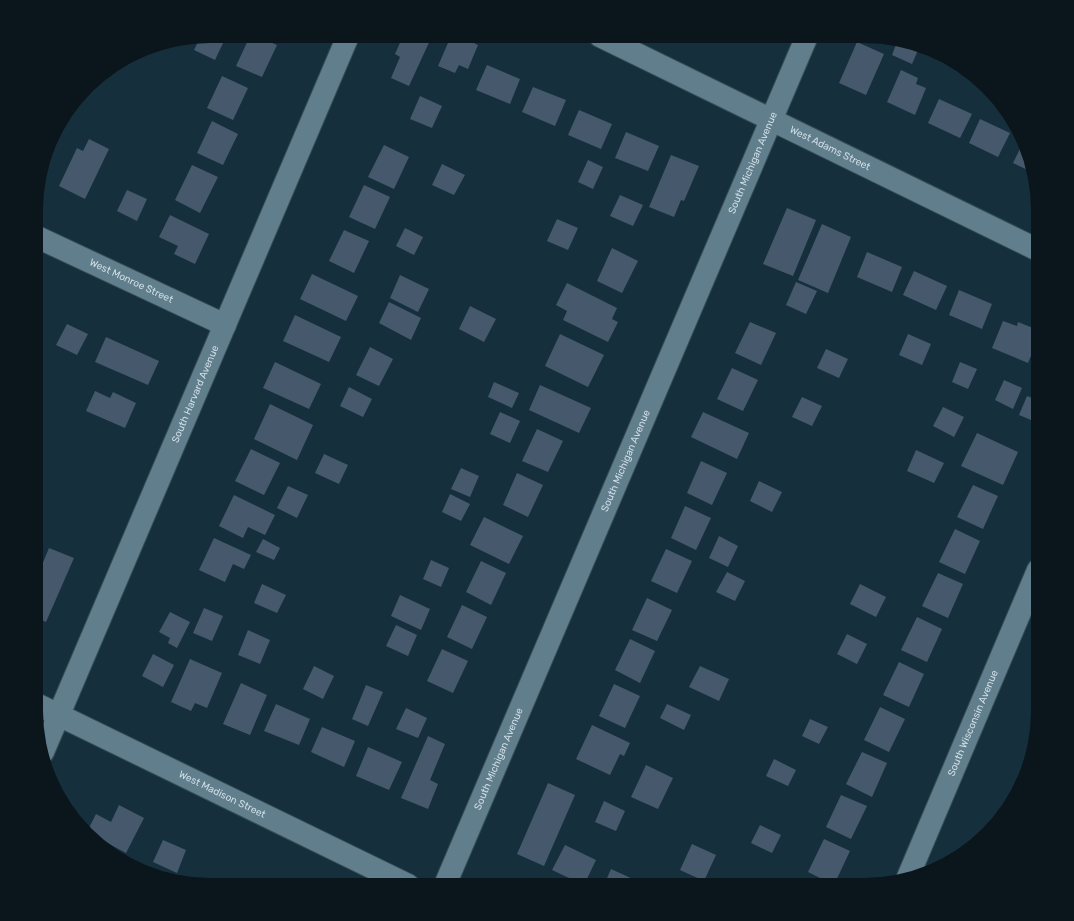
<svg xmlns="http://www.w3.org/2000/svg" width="1074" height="921" font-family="Rubik,sans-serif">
	<rect width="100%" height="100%" fill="#15303c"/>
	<path fill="#46586c" d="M 212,36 L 224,41 L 215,60 L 194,50 L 200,38 Z
		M 250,36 L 256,36 L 277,45 L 262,77 L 236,66 Z
		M 403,36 L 432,36 L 409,86 L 391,78 L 400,57 L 395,54 Z
		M 451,36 L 459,36 L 478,45 L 468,69 L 459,65 L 455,73 L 438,66 Z
		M 749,36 L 758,36 L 757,40 Z
		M 857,42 L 884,54 L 866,95 L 839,83 Z
		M 897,42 L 919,48 L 912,64 L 892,55 Z
		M 947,59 L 962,69 L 961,69 L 946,62 Z
		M 487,65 L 520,79 L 510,104 L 476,90 Z
		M 901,70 L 918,78 L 916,84 L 926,88 L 915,115 L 887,102 Z
		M 222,76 L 248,88 L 233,120 L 207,108 Z
		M 533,87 L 566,100 L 555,126 L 522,112 Z
		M 420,96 L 442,106 L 432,128 L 410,119 Z
		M 939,99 L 972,114 L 960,138 L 928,123 Z
		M 579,110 L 612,124 L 601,149 L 568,135 Z
		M 980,119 L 1010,133 L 998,157 L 969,143 Z
		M 212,121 L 238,134 L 223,165 L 197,153 Z
		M 626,132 L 659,146 L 648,171 L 615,158 Z
		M 89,139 L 109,149 L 85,199 L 59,186 L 77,148 L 83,151 Z
		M 1023,143 L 1030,171 L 1013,163 Z
		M 384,145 L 409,157 L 394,189 L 368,177 Z
		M 50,150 L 53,151 L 44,171 L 43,171 Z
		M 671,155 L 699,166 L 684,201 L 681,200 L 674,217 L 649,207 Z
		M 588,160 L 603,167 L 593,189 L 578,182 Z
		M 442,164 L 465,175 L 454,195 L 432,185 Z
		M 192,165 L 218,177 L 200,213 L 175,200 Z
		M 364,185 L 390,197 L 375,229 L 349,217 Z
		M 127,190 L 147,199 L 137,221 L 117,211 Z
		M 620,195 L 643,205 L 633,226 L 610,216 Z
		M 787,208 L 816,220 L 793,276 L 763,264 Z
		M 170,215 L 209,234 L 195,264 L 174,254 L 178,246 L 159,237 Z
		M 557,219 L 578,228 L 568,250 L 547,241 Z
		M 822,224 L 851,237 L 828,293 L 798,280 Z
		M 405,228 L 423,237 L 414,255 L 396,246 Z
		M 344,230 L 369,241 L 354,273 L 329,261 Z
		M 612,248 L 638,261 L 622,293 L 597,281 Z
		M 867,252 L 902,267 L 892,292 L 857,277 Z
		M 914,271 L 947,286 L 936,310 L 903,295 Z
		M 312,274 L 358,296 L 346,321 L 300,299 Z
		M 400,275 L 429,289 L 418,312 L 390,298 Z
		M 796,282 L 817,291 L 806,314 L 786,305 Z
		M 567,283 L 617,308 L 612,319 L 618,322 L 608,342 L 563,320 L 567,311 L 556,305 Z
		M 959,290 L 992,304 L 982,329 L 949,315 Z
		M 389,302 L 421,318 L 411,340 L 379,323 Z
		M 470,306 L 496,319 L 484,342 L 459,329 Z
		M 295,315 L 341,337 L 329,362 L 283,341 Z
		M 1003,321 L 1017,326 L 1018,322 L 1038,330 L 1038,339 L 1028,363 L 992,348 Z
		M 750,322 L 776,333 L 761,365 L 735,353 Z
		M 67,324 L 88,334 L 77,355 L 56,345 Z
		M 560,334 L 604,355 L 588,387 L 545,366 Z
		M 908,334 L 931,344 L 922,365 L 899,355 Z
		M 106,337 L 159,361 L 148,385 L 95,362 Z
		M 370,347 L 393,359 L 379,386 L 356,375 Z
		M 826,349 L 848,359 L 839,378 L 817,368 Z
		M 275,362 L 321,384 L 309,409 L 263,388 Z
		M 960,362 L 977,369 L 968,389 L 952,382 Z
		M 1038,365 L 1038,383 L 1031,380 Z
		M 732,368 L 758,380 L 743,411 L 717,399 Z
		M 1004,380 L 1022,388 L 1013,409 L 995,400 Z
		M 494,382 L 519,393 L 512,408 L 488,397 Z
		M 540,385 L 591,408 L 579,433 L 529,410 Z
		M 349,387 L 372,399 L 363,417 L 340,406 Z
		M 95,391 L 110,398 L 113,392 L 136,403 L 125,428 L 86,411 Z
		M 1027,396 L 1038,400 L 1038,423 L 1019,415 Z
		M 802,397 L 822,406 L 812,426 L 792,417 Z
		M 270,404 L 313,425 L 297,460 L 254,439 Z
		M 943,407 L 964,417 L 954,437 L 933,426 Z
		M 500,412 L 520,421 L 510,443 L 490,434 Z
		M 703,412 L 749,433 L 737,459 L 691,437 Z
		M 537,429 L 563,441 L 548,472 L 522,461 Z
		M 977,433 L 1018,452 L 1003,485 L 961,466 Z
		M 251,449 L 280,463 L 264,495 L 235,481 Z
		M 916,450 L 944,463 L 934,483 L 907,471 Z
		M 324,454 L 348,465 L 339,484 L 315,473 Z
		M 701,461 L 727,473 L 712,505 L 687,493 Z
		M 461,468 L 479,476 L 470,497 L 451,489 Z
		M 517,473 L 543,485 L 528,517 L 503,505 Z
		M 759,481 L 782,492 L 772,512 L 750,501 Z
		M 973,485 L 998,496 L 983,529 L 957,517 Z
		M 288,486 L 308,495 L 297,518 L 277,508 Z
		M 450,494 L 470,504 L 461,521 L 442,512 Z
		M 234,495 L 275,515 L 265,535 L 248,527 L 243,538 L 219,526 Z
		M 685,506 L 711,518 L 696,550 L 671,538 Z
		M 484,517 L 523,536 L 509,564 L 470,545 Z
		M 955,529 L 980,541 L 965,574 L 939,562 Z
		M 37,534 L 41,536 L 37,543 Z
		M 719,536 L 738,546 L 728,567 L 709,558 Z
		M 214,538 L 251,555 L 244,569 L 233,564 L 225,582 L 199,570 Z
		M 263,539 L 280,548 L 274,560 L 256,552 Z
		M 49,548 L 74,558 L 46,622 L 37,618 L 37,577 Z
		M 666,549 L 692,561 L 677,593 L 651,581 Z
		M 431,560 L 449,568 L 441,587 L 423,579 Z
		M 481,561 L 506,573 L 491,605 L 466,592 Z
		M 727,572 L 745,581 L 735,601 L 716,592 Z
		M 938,573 L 963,584 L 948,618 L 922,606 Z
		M 262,584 L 286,595 L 277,613 L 254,603 Z
		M 860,584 L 886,597 L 876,617 L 850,604 Z
		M 400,595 L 430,609 L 421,630 L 391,616 Z
		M 647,598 L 672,610 L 657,641 L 632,630 Z
		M 462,605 L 487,617 L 472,649 L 447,637 Z
		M 204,608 L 223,616 L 212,641 L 193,633 Z
		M 170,612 L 190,622 L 177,648 L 168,643 L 170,638 L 159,632 Z
		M 917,617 L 942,629 L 927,662 L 901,650 Z
		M 396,625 L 417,635 L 408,656 L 386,646 Z
		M 248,630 L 270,640 L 260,664 L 238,655 Z
		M 847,634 L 867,644 L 857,664 L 837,654 Z
		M 630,639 L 655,651 L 640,683 L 615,670 Z
		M 442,649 L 468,661 L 453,693 L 427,681 Z
		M 153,654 L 174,665 L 163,687 L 142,676 Z
		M 190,659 L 222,673 L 207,708 L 195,703 L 191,711 L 171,702 Z
		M 899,662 L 924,674 L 909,707 L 883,695 Z
		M 314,666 L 334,676 L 323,699 L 303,689 Z
		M 700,666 L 729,679 L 719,701 L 689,687 Z
		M 241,683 L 267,695 L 250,735 L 223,724 Z
		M 614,684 L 640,696 L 625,728 L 599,716 Z
		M 366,685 L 383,692 L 368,726 L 352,719 Z
		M 276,704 L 310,719 L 299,745 L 264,731 Z
		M 667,704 L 691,715 L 684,730 L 660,718 Z
		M 880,707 L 905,719 L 889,752 L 864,740 Z
		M 406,708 L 427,718 L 418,738 L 396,729 Z
		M 810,719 L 828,727 L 819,744 L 802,736 Z
		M 592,725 L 630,743 L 624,756 L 620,754 L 610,775 L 576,759 Z
		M 322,727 L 355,741 L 344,767 L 311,752 Z
		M 428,736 L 445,744 L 430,780 L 438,784 L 428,809 L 401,798 Z
		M 368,747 L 402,762 L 389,790 L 356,776 Z
		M 862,752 L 887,763 L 872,797 L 846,784 Z
		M 774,759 L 796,770 L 788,786 L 766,776 Z
		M 646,765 L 673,778 L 658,809 L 631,797 Z
		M 548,783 L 575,795 L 544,866 L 517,854 Z
		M 841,795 L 867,806 L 851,839 L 826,827 Z
		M 604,801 L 625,811 L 616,831 L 595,822 Z
		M 119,805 L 144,818 L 126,853 L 87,832 L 96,814 L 111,822 Z
		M 760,825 L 781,835 L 772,853 L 751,843 Z
		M 824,839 L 850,851 L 834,885 L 808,872 Z
		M 163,840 L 186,850 L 177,873 L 153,862 Z
		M 692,844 L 716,855 L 704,881 L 680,870 Z
		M 565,845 L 596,860 L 584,885 L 552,870 Z
		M 611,869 L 646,885 L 604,885 Z"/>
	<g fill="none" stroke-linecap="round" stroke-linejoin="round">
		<g stroke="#364c56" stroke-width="24">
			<g id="minor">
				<path id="s1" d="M 600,36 L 1038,250"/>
				<path id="s2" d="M 37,237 L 225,325"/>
				<path id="s3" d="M 36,704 L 408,885"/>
				<path id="s4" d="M 43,752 L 348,36"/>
				<path id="s5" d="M 908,877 L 1038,570"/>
				<path id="s6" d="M 445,885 L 807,36"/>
			</g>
		</g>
		<use href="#minor" stroke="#617e8c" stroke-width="22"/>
	</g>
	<g text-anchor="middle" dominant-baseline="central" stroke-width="4" stroke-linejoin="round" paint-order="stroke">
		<g font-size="10" fill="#d0dfe7" stroke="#0b161c">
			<text stroke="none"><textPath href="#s1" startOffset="256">West Adams Street</textPath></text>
			<text stroke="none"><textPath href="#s6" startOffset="785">South Michigan Avenue</textPath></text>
			<text stroke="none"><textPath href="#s2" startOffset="104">West Monroe Street</textPath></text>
			<text stroke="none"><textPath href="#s4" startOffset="389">South Harvard Avenue</textPath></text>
			<text stroke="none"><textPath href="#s6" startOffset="461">South Michigan Avenue</textPath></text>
			<text stroke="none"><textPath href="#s5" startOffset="167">South Wisconsin Avenue</textPath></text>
			<text stroke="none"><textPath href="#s6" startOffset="137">South Michigan Avenue</textPath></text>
			<text stroke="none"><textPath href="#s3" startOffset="207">West Madison Street</textPath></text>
		</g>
	</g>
	<path d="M0 0H1074V921H0ZM210 43H864A167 167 0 0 1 1031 210V711A167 167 0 0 1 864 878H210A167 167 0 0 1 43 711V210A167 167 0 0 1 210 43Z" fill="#0b161c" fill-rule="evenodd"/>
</svg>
